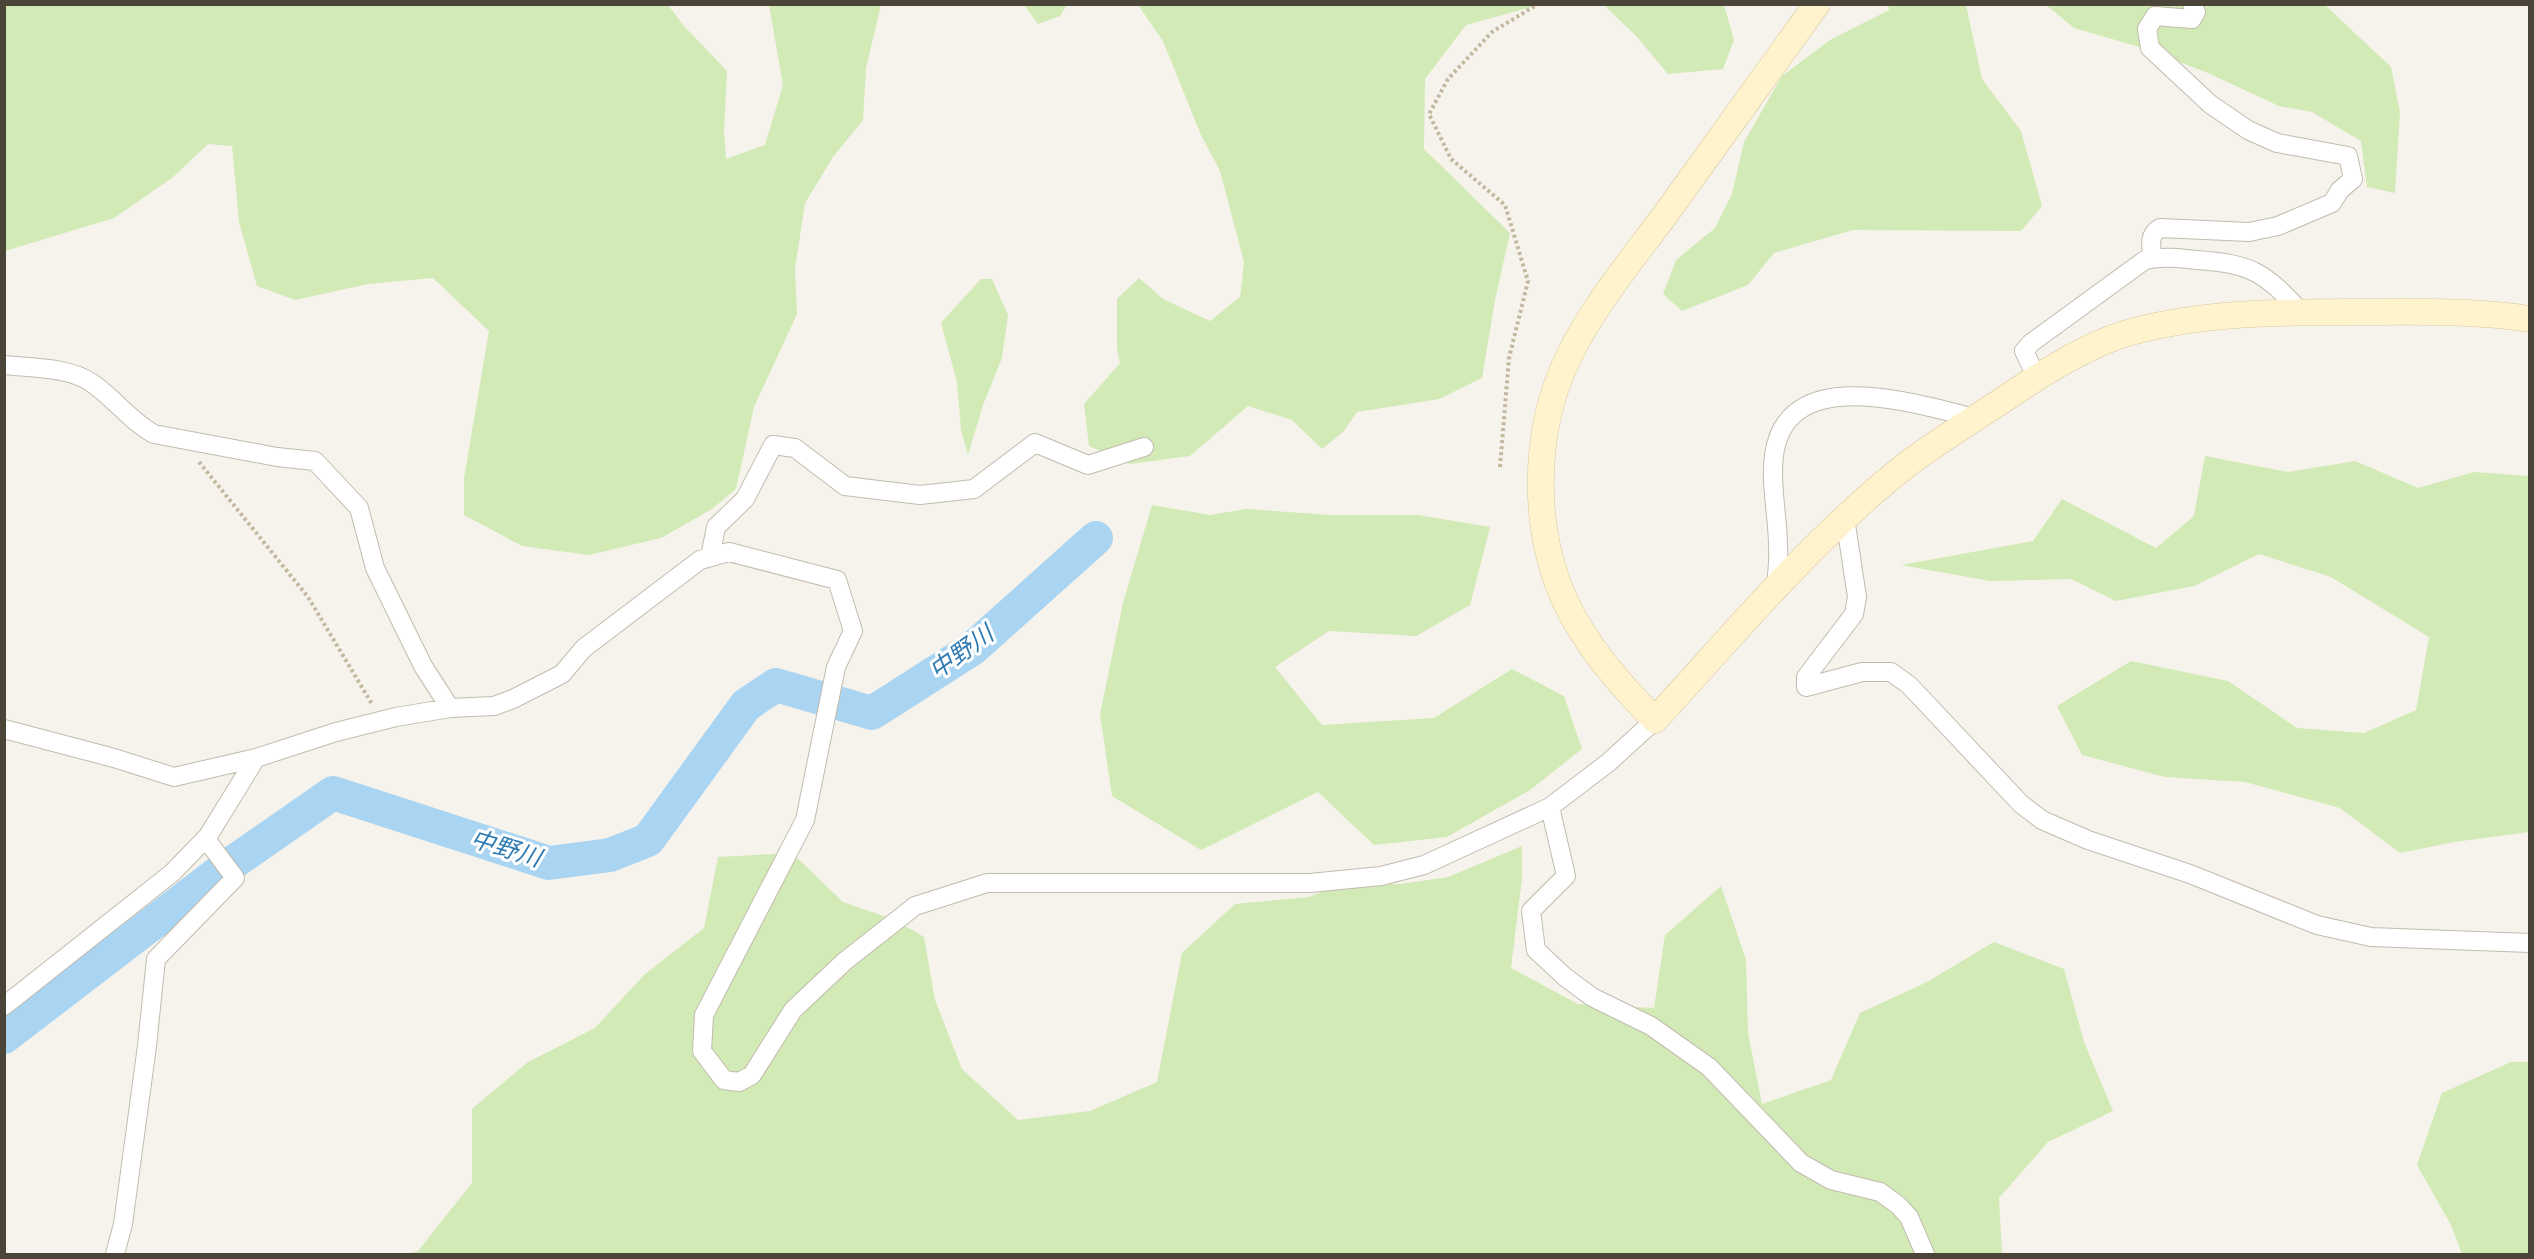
<svg xmlns="http://www.w3.org/2000/svg" width="2534" height="1259" font-family="'Space Grotesk','Noto Sans JP',sans-serif">
	<rect width="100%" height="100%" fill="#f6f3ec"/>
	<path fill="#d2eab5" d="M 5,4 L 668,5 L 684,26 L 727,71 L 724,133 L 726,159 L 765,145 L 783,85 L 769,5 L 881,5 L 866,68 L 863,120 L 833,157 L 805,203 L 795,269 L 797,314 L 754,407 L 736,489 L 712,509 L 661,538 L 589,555 L 522,546 L 464,515 L 464,478 L 489,331 L 433,278 L 368,284 L 295,300 L 257,286 L 239,222 L 232,146 L 208,144 L 172,178 L 114,218 L 5,251 Z
		M 1024,5 L 1067,5 L 1060,16 L 1038,24 Z
		M 1138,5 L 1539,5 L 1466,25 L 1425,79 L 1424,149 L 1510,233 L 1495,300 L 1482,378 L 1439,399 L 1357,412 L 1344,431 L 1322,449 L 1292,420 L 1248,406 L 1190,456 L 1130,464 L 1089,446 L 1084,404 L 1120,363 L 1117,349 L 1117,299 L 1139,278 L 1163,299 L 1210,321 L 1240,297 L 1244,262 L 1220,171 L 1201,135 L 1163,41 Z
		M 1604,5 L 1724,5 L 1734,40 L 1723,69 L 1668,74 L 1638,38 Z
		M 1888,5 L 1966,5 L 1982,79 L 2021,131 L 2042,206 L 2021,231 L 1853,230 L 1774,253 L 1748,285 L 1682,311 L 1663,294 L 1676,260 L 1715,228 L 1732,194 L 1744,142 L 1782,76 L 1830,40 L 1889,10 Z
		M 2046,5 L 2325,5 L 2391,67 L 2400,112 L 2395,193 L 2367,187 L 2361,141 L 2312,112 L 2279,106 L 2208,73 L 2143,48 L 2074,28 Z
		M 981,279 L 992,279 L 1008,315 L 1002,358 L 983,405 L 968,455 L 961,430 L 957,382 L 941,323 Z
		M 2205,456 L 2288,472 L 2355,461 L 2418,488 L 2474,472 L 2529,476 L 2529,832 L 2454,842 L 2400,853 L 2340,808 L 2245,782 L 2165,777 L 2082,755 L 2057,706 L 2131,661 L 2228,681 L 2297,728 L 2364,733 L 2416,710 L 2429,637 L 2331,577 L 2259,554 L 2194,586 L 2116,601 L 2071,579 L 1990,581 L 1901,565 L 2033,541 L 2062,499 L 2156,548 L 2194,516 Z
		M 1152,505 L 1210,515 L 1246,509 L 1331,515 L 1418,515 L 1490,527 L 1470,605 L 1416,636 L 1329,631 L 1275,667 L 1322,725 L 1434,718 L 1512,669 L 1564,696 L 1582,749 L 1530,790 L 1447,837 L 1374,845 L 1318,792 L 1201,850 L 1112,796 L 1100,714 L 1123,603 Z
		M 1522,846 L 1522,879 L 1511,968 L 1578,1004 L 1654,1008 L 1665,935 L 1721,886 L 1746,960 L 1748,1033 L 1762,1104 L 1831,1080 L 1860,1013 L 1927,982 L 1994,942 L 2064,969 L 2084,1042 L 2113,1111 L 2048,1142 L 1999,1198 L 2002,1254 L 405,1254 L 418,1251 L 472,1183 L 472,1109 L 528,1062 L 595,1028 L 644,975 L 704,928 L 718,857 L 792,853 L 843,902 L 895,920 L 924,937 L 935,1000 L 962,1069 L 1018,1120 L 1090,1111 L 1157,1082 L 1182,953 L 1235,904 L 1309,897 L 1340,884 L 1401,884 L 1448,877 Z
		M 2511,1062 L 2529,1062 L 2529,1254 L 2462,1254 L 2451,1225 L 2417,1165 L 2442,1093 Z"/>
	<g fill="none" stroke-linecap="round" stroke-linejoin="round">
		<path stroke="#a9d4f2" stroke-width="34" d="M 4,1037 L 218,873 L 333,793 L 549,863 L 610,855 L 648,840 L 746,705 L 776,685 L 872,713 L 972,649 L 1096,538"/>
		<g stroke="#c2bbae" stroke-width="20">
			<path id="street" d="M 2153,258 C 2151,246 2148,235 2160,228 L 2249,232 L 2278,226 L 2332,203 L 2340,190 L 2353,179 L 2348,156 L 2277,143 L 2248,130 L 2210,104 L 2150,48 L 2147,29 L 2155,16 L 2192,19 L 2196,12 L 2192,4
				M 4,365 C 31,368 69,367 92,383 C 114,398 130,421 154,434 L 277,457 L 315,461 L 359,508 L 375,568 L 423,666 L 450,708
				M 2037,378 L 2024,351 L 2031,343 L 2145,260 C 2162,256 2180,258 2197,260 C 2252,264 2264,272 2301,312
				M 1845,518 L 1857,597 L 1854,614 L 1806,677 L 1806,687 L 1862,672 L 1891,672 L 1909,685 L 2021,804 L 2042,820 L 2088,840 L 2190,874 L 2317,925 L 2371,937 L 2530,943
				M 710,557 L 716,527 L 745,499 L 773,445 L 795,448 L 845,486 L 920,495 L 974,489 L 1035,443 L 1088,465 L 1144,447
				M 1776,587 C 1777,574 1779,560 1778,546 C 1778,516 1770,485 1774,455 C 1787,361 1918,405 1975,418
				M 4,729 L 114,758 L 174,777 L 256,758 L 336,732 L 396,717 L 450,708 L 494,706 L 513,699 L 562,674 L 584,648 L 700,560 L 729,552 L 837,580 L 853,631 L 836,667 L 805,820 L 704,1015 L 702,1051 L 724,1080 L 739,1082 L 752,1075 L 793,1010 L 845,961 L 915,906 L 987,883 L 1310,883 L 1381,876 L 1424,865 L 1550,807 L 1609,762 L 1655,720
				M 1550,807 L 1566,876 L 1531,911 L 1536,950 L 1565,977 L 1592,997 L 1651,1026 L 1709,1067 L 1801,1163 L 1831,1180 L 1880,1192 L 1898,1205 L 1909,1217 L 1925,1254
				M 4,1006 L 172,873 L 208,836 L 256,758
				M 115,1254 L 123,1224 L 147,1046 L 156,959 L 235,878 L 206,839"/>
		</g>
		<g stroke="#d6c79b" stroke-width="27">
			<path id="secondary" d="M 1817,4 C 1766,75 1715,145 1665,215 C 1631,261 1593,306 1568,358 C 1532,433 1531,533 1569,609 C 1589,649 1623,688 1655,720 C 1732,636 1806,547 1895,474 C 1928,447 1965,425 2000,402 C 2040,375 2085,345 2131,332 C 2205,312 2280,312 2355,312 C 2413,312 2472,310 2530,319"/>
		</g>
		<path stroke="#c4b79f" stroke-width="4" stroke-dasharray="3 3" stroke-linecap="butt" d="M 199,462 L 308,597 L 372,704
			M 1500,467 L 1509,358 L 1528,281 L 1505,205 L 1451,159 L 1429,114 L 1448,79 L 1492,32 L 1538,4"/>
		<use href="#street" stroke="#fff" stroke-width="18"/>
		<use href="#secondary" stroke="#fff3cd" stroke-width="26"/>
	</g>
	<g text-anchor="middle" dominant-baseline="central" stroke-width="6" stroke-linejoin="round" paint-order="stroke">
		<g font-size="24" font-style="italic" fill="#2e7ab2" stroke="#fff">
			<text transform="translate(961 652) rotate(-36)">中野川</text>
			<text transform="translate(506 848) rotate(17)">中野川</text>
		</g>
	</g>
	<rect width="2534" height="1259" fill="none" stroke="#4b4439" stroke-width="12"/>
</svg>
